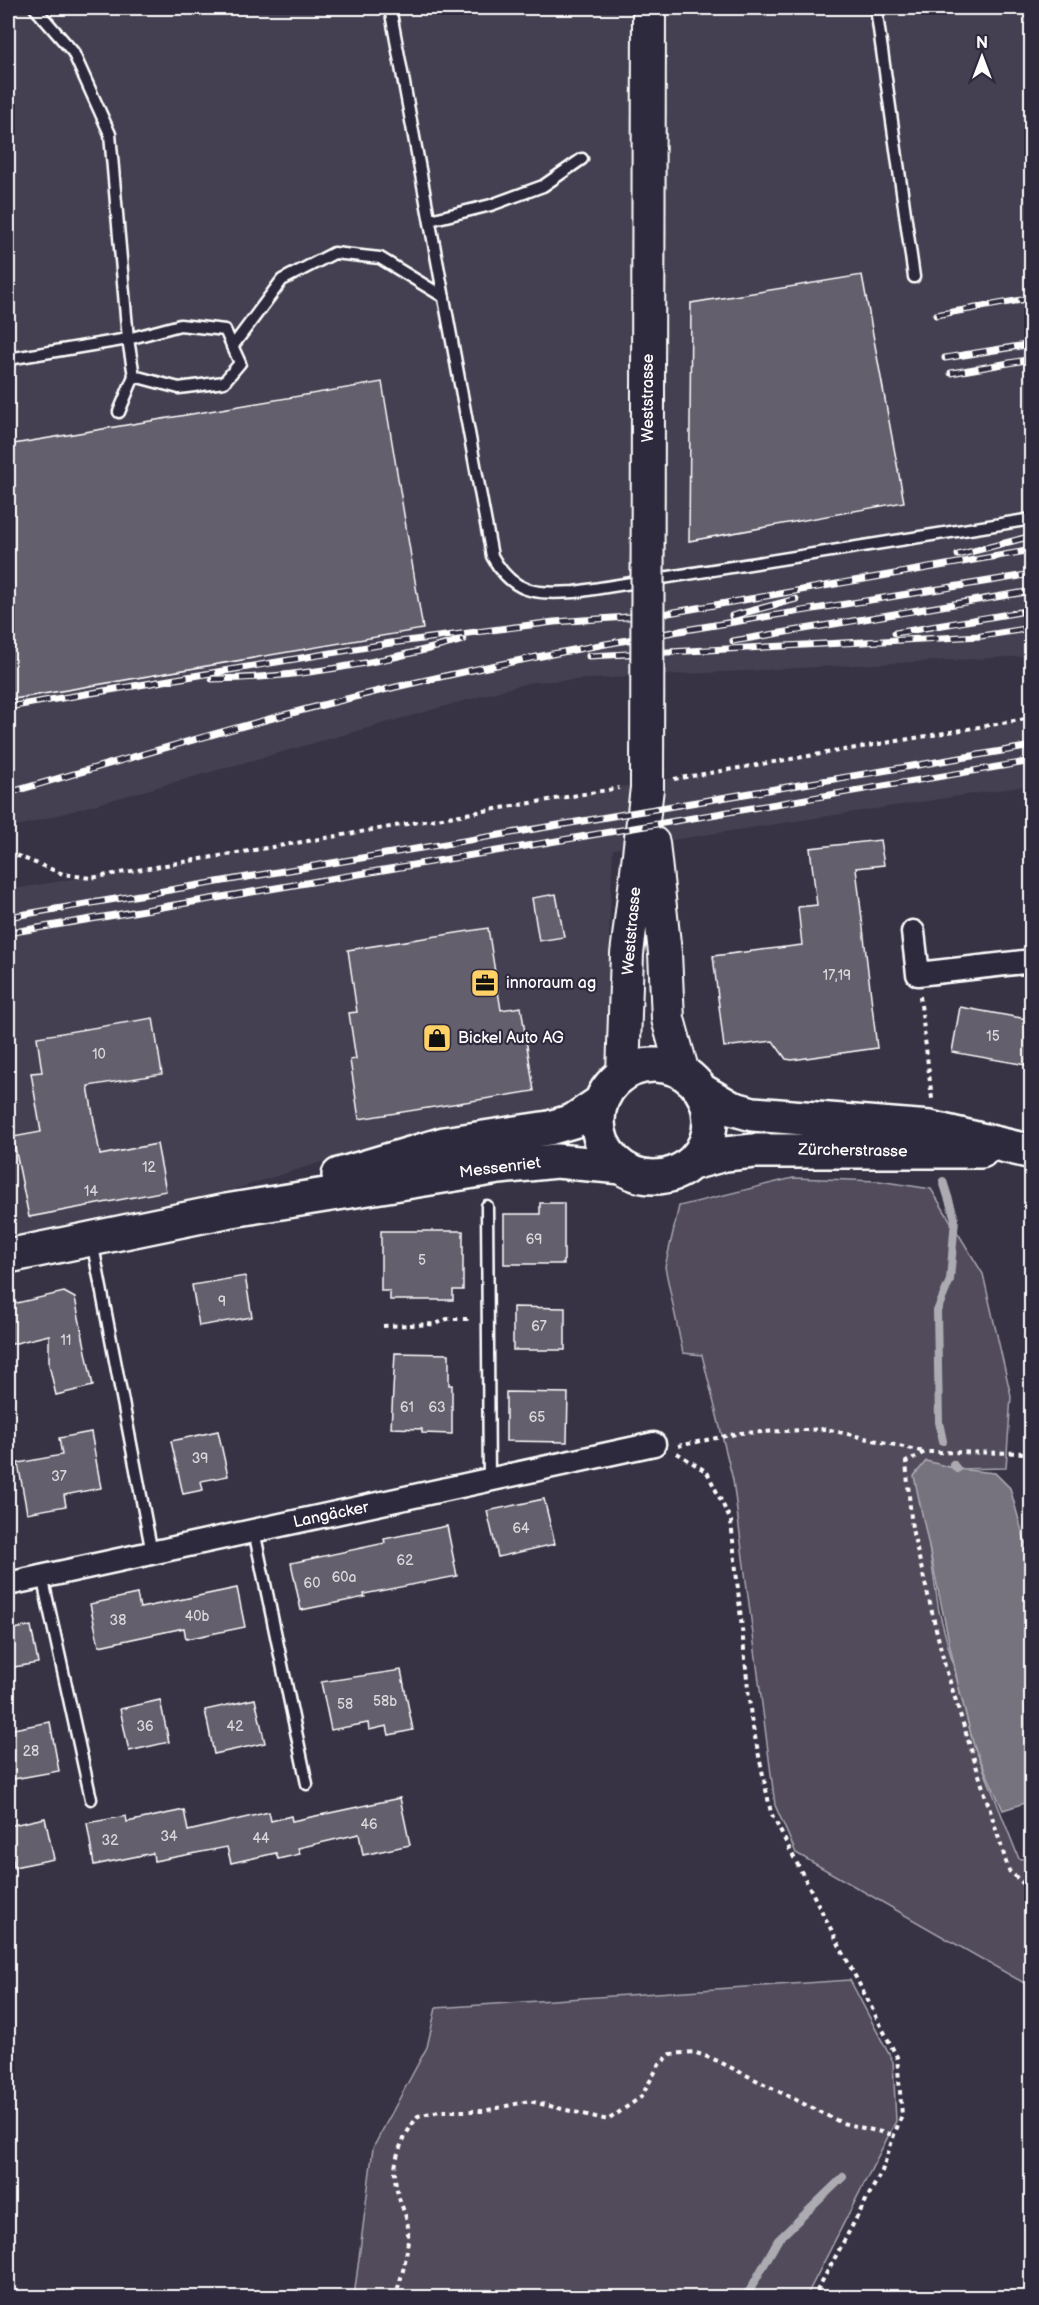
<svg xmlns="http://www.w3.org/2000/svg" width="1039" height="2305" font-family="'Balsamiq Sans',sans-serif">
	<rect width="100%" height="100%" fill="#373345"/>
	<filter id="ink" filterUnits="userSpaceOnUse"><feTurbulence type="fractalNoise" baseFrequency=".0167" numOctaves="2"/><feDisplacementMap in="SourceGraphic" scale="12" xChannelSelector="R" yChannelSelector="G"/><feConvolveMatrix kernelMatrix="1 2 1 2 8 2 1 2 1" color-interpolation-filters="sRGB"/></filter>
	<g filter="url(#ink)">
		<path fill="#444051" d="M 8,8 L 1031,8 L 1031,656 L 531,682 L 8,829 Z
			M 1031,718 L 1031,785 L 613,849 L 609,935 L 614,1040 L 607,1070 L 585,1098 L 550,1113 L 392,1140 L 232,1190 L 77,1227 L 8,1239 L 8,890 Z"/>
		<path fill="#514c5c" stroke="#a8a6ae" stroke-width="1.5" d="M 793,1178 L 879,1181 L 931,1189 L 983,1274 L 1011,1396 L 1006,1468 L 957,1469 L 924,1474 L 922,1502 L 939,1611 L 974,1745 L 1019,1859 L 1031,1858 L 1031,1987 L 796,1853 L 775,1805 L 733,1480 L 702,1355 L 683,1353 L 665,1267 L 679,1206 Z
			M 850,1980 L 893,2062 L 896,2121 L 806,2297 L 354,2297 L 373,2148 L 427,2047 L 436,2008 Z"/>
		<path fill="#76737f" stroke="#adabb2" stroke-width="1.5" d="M 926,1461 L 957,1469 L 995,1473 L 1010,1488 L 1031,1563 L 1031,1801 L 1003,1810 L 974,1746 L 958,1684 L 914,1476 Z"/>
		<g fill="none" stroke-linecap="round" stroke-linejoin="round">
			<path stroke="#adabb2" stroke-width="8" d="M 943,1441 L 939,1422 L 937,1311 L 950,1280 L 955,1219 L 943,1181
				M 953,1464 L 957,1469
				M 742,2298 L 750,2290 L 778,2240 L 843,2177"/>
		</g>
		<path fill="#635f6d" stroke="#fff" stroke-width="1.5" d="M 862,275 L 904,502 L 689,541 L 691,303 Z
			M 382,382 L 423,629 L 8,700 L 8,445 Z
			M 880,840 L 884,865 L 856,868 L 877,1048 L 792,1060 L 786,1059 L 773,1041 L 724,1047 L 713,956 L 802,945 L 798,907 L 817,905 L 810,848 Z
			M 556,894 L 564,937 L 539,941 L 532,898 Z
			M 488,928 L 501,1010 L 521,1007 L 534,1091 L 359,1119 L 350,1060 L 356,1059 L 349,1013 L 357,1012 L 348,950 Z
			M 960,1007 L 1032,1020 L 1032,1066 L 952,1052 Z
			M 153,1018 L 162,1074 L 88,1086 L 100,1155 L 157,1144 L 166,1191 L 29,1217 L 13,1137 L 41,1132 L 31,1073 L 42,1072 L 37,1037 Z
			M 540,1203 L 564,1203 L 564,1264 L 504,1264 L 504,1214 L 540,1214 Z
			M 381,1231 L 463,1231 L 463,1290 L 453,1290 L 453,1300 L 390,1300 L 390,1291 L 381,1291 Z
			M 245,1276 L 252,1317 L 199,1326 L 192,1285 Z
			M 64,1292 L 75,1298 L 93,1386 L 56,1395 L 49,1365 L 49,1335 L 8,1345 L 8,1305 Z
			M 513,1307 L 565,1308 L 565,1350 L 513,1350 Z
			M 395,1353 L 449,1354 L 449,1385 L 452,1385 L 452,1434 L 422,1433 L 422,1429 L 391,1428 Z
			M 506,1392 L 568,1393 L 567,1442 L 506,1441 Z
			M 218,1431 L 228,1476 L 201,1481 L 203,1490 L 183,1494 L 171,1441 Z
			M 91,1432 L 101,1488 L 64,1495 L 66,1506 L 27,1513 L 18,1463 L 62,1455 L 59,1438 Z
			M 544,1499 L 555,1544 L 498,1557 L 487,1511 Z
			M 447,1526 L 457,1576 L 364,1594 L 365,1597 L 301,1610 L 291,1563 L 385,1543 L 384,1539 Z
			M 237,1588 L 245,1627 L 186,1639 L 184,1628 L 99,1646 L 90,1604 L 137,1594 L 140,1608 Z
			M 31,1626 L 38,1663 L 8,1668 L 8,1630 Z
			M 401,1670 L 413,1730 L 389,1735 L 387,1726 L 369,1730 L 368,1723 L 331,1730 L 321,1682 Z
			M 255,1699 L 265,1743 L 214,1754 L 205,1710 Z
			M 160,1700 L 169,1742 L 129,1751 L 120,1709 Z
			M 50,1722 L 59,1771 L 8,1780 L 8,1730 Z
			M 400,1798 L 410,1845 L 363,1855 L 359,1834 L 298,1848 L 300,1854 L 278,1859 L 276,1853 L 231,1863 L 227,1847 L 154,1861 L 153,1853 L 94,1865 L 87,1823 L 126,1816 L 127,1822 L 184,1810 L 188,1831 L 269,1812 L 271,1821 L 291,1816 L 292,1821 Z
			M 45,1818 L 54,1859 L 14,1867 L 8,1826 Z"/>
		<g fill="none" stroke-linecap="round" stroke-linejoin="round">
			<g stroke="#fff" stroke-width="15">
				<path id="service" d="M 35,8 L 73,52 L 110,134 L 128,339 L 134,376 L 119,412
					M 390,8 L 492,556 C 513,594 535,594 575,592 L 1032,519
					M 876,8 L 914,277
					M 430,220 L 491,205 L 543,186 L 582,159
					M 232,347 L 282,280 L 334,253 L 380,258 L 444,297
					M 8,359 L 128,339 L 180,325 L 225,330 L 240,363 L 224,382 L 179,388 L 134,376
					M 487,1206 L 489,1482
					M 92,1241 L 152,1553
					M 254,1531 L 307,1784
					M 42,1576 L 91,1799"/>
			</g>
			<g stroke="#fff" stroke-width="27">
				<path id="minor" d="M 913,932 L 918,974 L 1032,961
					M 8,1584 L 654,1444"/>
			</g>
			<g stroke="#fff" stroke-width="36">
				<path id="secondary" d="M 653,843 L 665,953 L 668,1019 L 683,1073
					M 623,1075 L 627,954 L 647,788"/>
			</g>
			<g stroke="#fff" stroke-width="38">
				<path id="primary" d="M598 1121a56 56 0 1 1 112 0a56 56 0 1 1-112 0Z
					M 702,1091 L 731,1108 L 753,1114 L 930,1128 L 1032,1152
					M 692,1163 L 725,1154 L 754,1151 L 981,1151
					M 339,1175 L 444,1144 L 549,1128 L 573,1121 L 601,1102
					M 8,1256 L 226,1211 L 499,1167 L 556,1161 L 622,1167"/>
			</g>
			<path stroke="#fff" stroke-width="4" stroke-dasharray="4.5 4.5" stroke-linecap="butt" d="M 674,779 L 1032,718
				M 8,852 L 63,874 L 90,878 L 619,788
				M 920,996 L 932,1099
				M 1027,1320 L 1032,1369
				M 383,1326 L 436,1324 L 447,1319 L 467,1319 L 469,1315
				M 678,1446 L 740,1433 L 826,1429 L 925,1452
				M 677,1453 L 707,1472 L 731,1521 L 751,1718 L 771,1813 L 897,2057 L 902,2115 L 894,2135 L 882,2171 L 813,2298
				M 1032,1453 L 925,1452 L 906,1462 L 912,1529 L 945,1666 L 1009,1871 L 1032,1891
				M 395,2298 C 402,2275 409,2253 408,2229 C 408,2216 399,2203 397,2190 C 390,2162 402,2138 418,2116 L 439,2111 L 484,2111 L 529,2101 L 608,2120 L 641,2097 L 659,2065 L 671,2054 L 694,2052 L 718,2061 L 842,2123 L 894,2135"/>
			<use href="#service" stroke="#2f2a3d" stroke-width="10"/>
			<use href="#minor" stroke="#2f2a3d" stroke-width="22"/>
			<use href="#secondary" stroke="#2f2a3d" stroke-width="32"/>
			<use href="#primary" stroke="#2f2a3d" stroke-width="33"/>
			<g stroke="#fff" stroke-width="7">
				<path id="rail" d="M 936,315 L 1032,298
					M 945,358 L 1032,344
					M 951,373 L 1032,359
					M 958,555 L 1032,536
					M 732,616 L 796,599
					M 895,633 L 1032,610
					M 733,641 L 1032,591
					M 589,656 L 981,636 L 1032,628
					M 212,679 C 298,678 379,663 463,640
					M 8,707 L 391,643 L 554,622 L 657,615 L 1032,550
					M 8,793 C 151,752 294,709 440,677 C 635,634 834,607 1032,574
					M 8,917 L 1032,746
					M 8,933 L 1032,761"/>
			</g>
			<use href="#rail" stroke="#2f2a3d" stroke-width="4.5" stroke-dasharray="14" stroke-linecap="butt"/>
			<g stroke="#fff" stroke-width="36" stroke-linecap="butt">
				<path id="secondary-bridge" d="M 647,788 L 649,8"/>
			</g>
			<use href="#secondary-bridge" stroke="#2f2a3d" stroke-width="32"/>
		</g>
	</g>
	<defs>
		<g id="office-square" transform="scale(1.5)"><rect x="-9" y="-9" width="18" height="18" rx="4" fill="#ffd166" stroke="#2f2a3d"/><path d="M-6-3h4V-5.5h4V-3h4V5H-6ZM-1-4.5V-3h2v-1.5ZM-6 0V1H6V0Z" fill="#111"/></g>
		<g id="shop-square" transform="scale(1.5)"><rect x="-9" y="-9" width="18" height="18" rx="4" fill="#ffd166" stroke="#2f2a3d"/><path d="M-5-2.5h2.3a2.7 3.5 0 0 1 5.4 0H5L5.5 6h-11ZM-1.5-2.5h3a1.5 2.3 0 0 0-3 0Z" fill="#111"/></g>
	</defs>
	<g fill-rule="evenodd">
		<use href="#office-square" x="485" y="983"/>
		<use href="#shop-square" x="437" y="1038"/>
	</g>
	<g text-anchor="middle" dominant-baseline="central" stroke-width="4.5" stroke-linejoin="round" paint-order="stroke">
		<g font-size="14" fill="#d8d7da">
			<text x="837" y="975">17,19</text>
			<text x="993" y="1036">15</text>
			<text x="99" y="1054">10</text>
			<text x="149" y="1167">12</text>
			<text x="91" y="1191">14</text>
			<text x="534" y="1239">69</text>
			<text x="422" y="1260">5</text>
			<text x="222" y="1301">9</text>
			<text x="539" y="1326">67</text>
			<text x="66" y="1340">11</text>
			<text x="407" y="1407">61</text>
			<text x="437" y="1407">63</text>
			<text x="537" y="1417">65</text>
			<text x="200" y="1458">39</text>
			<text x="59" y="1476">37</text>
			<text x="521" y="1528">64</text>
			<text x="405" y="1560">62</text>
			<text x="344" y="1577">60a</text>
			<text x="312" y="1583">60</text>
			<text x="197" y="1616">40b</text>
			<text x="118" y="1620">38</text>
			<text x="385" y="1701">58b</text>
			<text x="345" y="1704">58</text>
			<text x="145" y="1726">36</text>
			<text x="235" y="1726">42</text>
			<text x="31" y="1751">28</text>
			<text x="369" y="1824">46</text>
			<text x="169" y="1836">34</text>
			<text x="261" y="1838">44</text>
			<text x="110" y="1840">32</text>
		</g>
		<g font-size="16" fill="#fff" stroke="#2f2a3d">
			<text transform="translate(648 398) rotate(-90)">Weststrasse</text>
			<text transform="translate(632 931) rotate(-85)">Weststrasse</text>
			<text transform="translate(853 1151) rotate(1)">Zürcherstrasse</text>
			<text transform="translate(500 1168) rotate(-7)">Messenriet</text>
			<text transform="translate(331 1515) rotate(-12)">Langäcker</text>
		</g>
		<g font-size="16" fill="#fff" stroke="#2f2a3d" text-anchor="start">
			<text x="506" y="983">innoraum ag</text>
			<text x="458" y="1038">Bickel Auto AG</text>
		</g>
	</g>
	<rect width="1039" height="2305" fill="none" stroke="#2f2a3d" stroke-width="30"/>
	<rect x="15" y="15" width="1009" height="2275" fill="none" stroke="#fff" stroke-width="2" filter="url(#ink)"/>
	<g transform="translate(982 57)" stroke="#2f2a3d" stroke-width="4.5" paint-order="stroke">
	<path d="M0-4.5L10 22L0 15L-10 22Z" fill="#ffffff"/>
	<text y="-9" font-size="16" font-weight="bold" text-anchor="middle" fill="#ffffff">N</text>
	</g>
</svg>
